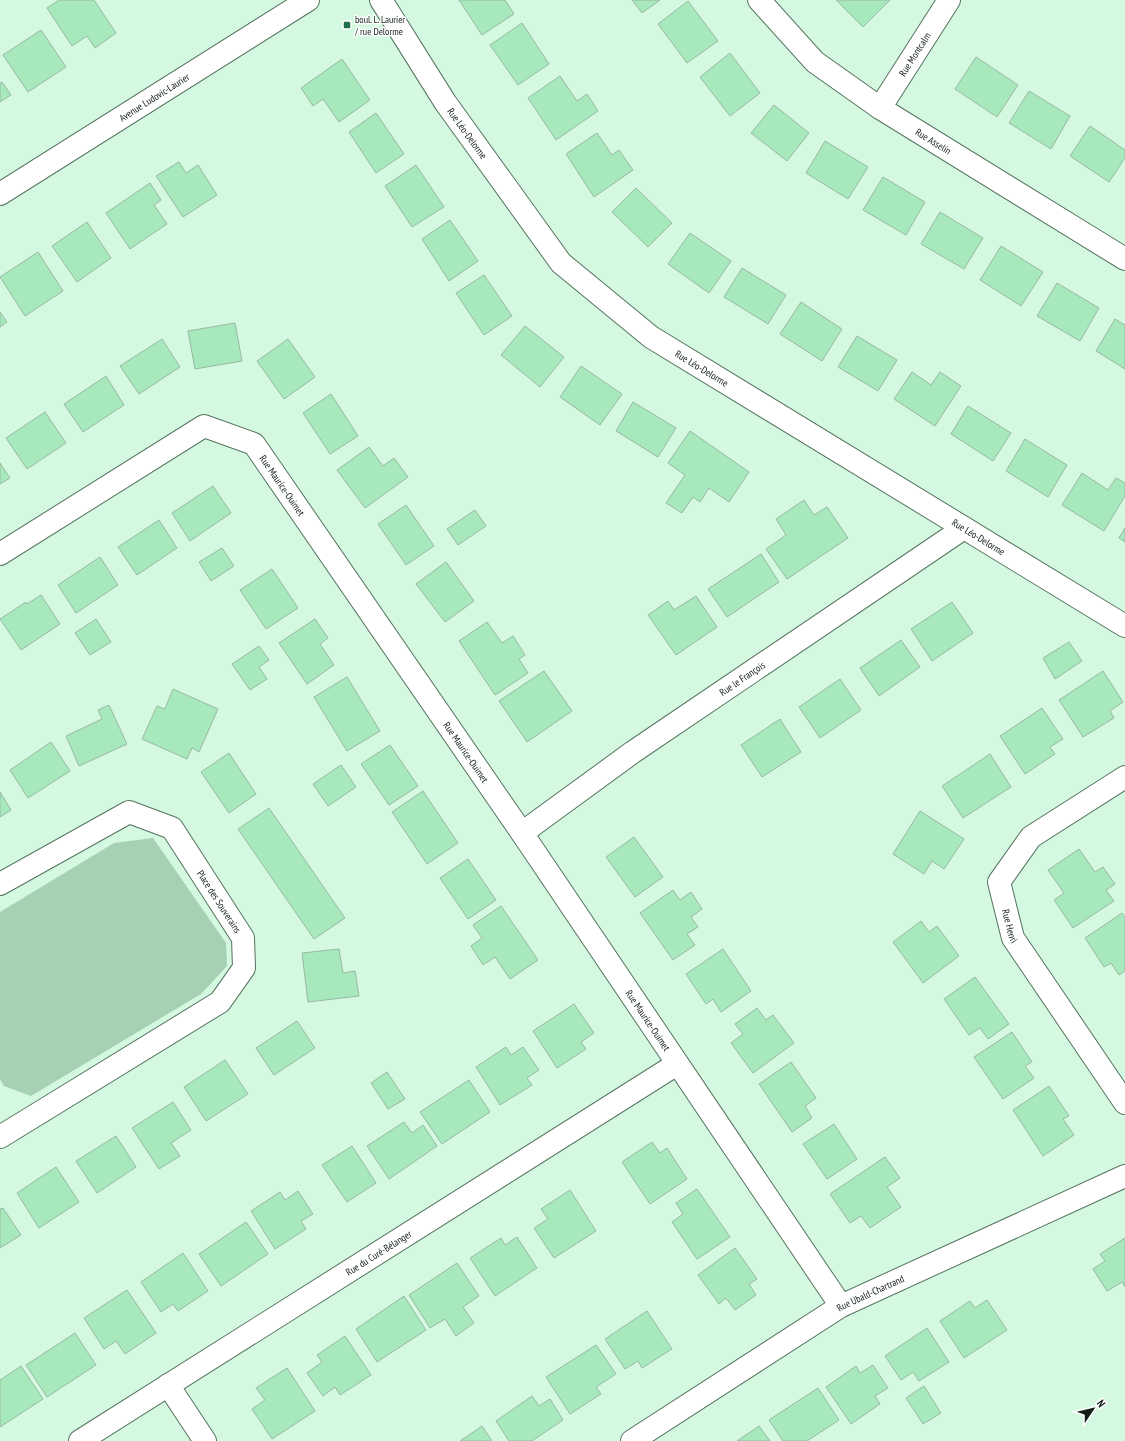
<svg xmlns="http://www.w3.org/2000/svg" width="1125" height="1441" font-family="'PT Sans Narrow',sans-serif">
	<rect width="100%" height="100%" fill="#d5f8e0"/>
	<path fill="#a6d1b3" d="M 153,838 L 226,943 L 227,966 L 201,994 L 31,1096 L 4,1086 L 0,1079 L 0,912 L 114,843 Z"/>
	<path fill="#a7e8bd" stroke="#98b9a2" d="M 59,0 L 94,0 L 116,33 L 95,48 L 87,36 L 72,46 L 47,8 Z
		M 459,0 L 505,0 L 514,14 L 482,35 Z
		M 632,0 L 660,0 L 642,13 Z
		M 836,0 L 890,0 L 863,27 Z
		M 688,1 L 718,41 L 687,63 L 658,24 Z
		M 522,23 L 549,64 L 518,85 L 490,45 Z
		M 41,30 L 66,67 L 28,92 L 3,55 Z
		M 730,53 L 760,93 L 730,116 L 700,77 Z
		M 976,57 L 1018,85 L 997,117 L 955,89 Z
		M 342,59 L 370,100 L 339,122 L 323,99 L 313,106 L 301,88 Z
		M 560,76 L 577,101 L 587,94 L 598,111 L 556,140 L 528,98 Z
		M 2,82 L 11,95 L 0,102 L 0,83 Z
		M 1029,91 L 1070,116 L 1051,149 L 1009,123 Z
		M 774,105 L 809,133 L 787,161 L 751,133 Z
		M 376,113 L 404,154 L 376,173 L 349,132 Z
		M 1090,126 L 1125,150 L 1125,158 L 1109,182 L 1070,156 Z
		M 597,133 L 612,155 L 619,150 L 633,170 L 594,197 L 566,154 Z
		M 825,141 L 868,167 L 848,199 L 806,173 Z
		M 179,162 L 186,173 L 198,165 L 217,195 L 183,217 L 156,176 Z
		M 416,165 L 444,207 L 412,227 L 385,186 Z
		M 883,177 L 925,202 L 906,235 L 863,210 Z
		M 150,183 L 161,200 L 154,205 L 167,224 L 130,249 L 106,213 Z
		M 636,188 L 672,223 L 648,247 L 612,212 Z
		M 940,212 L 983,238 L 964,269 L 921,244 Z
		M 450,220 L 478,261 L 449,281 L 422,239 Z
		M 87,222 L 111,258 L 77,282 L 52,246 Z
		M 690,233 L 731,261 L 709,293 L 668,264 Z
		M 1001,246 L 1043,272 L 1021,306 L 980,280 Z
		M 38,252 L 63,291 L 25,316 L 0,277 Z
		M 742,268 L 786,295 L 768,324 L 724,297 Z
		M 484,275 L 512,316 L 484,335 L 456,293 Z
		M 1057,283 L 1099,308 L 1080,341 L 1037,316 Z
		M 801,302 L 842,329 L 822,361 L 780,334 Z
		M 0,312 L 7,322 L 0,327 Z
		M 1115,319 L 1125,325 L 1125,369 L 1096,351 Z
		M 235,323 L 242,361 L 195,369 L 188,331 Z
		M 525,326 L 564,357 L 540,387 L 501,355 Z
		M 857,336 L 897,360 L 878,391 L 838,367 Z
		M 162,339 L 180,367 L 139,394 L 120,366 Z
		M 288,339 L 315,377 L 284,399 L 257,361 Z
		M 581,366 L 622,394 L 600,425 L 560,397 Z
		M 912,372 L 931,385 L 940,372 L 961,386 L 935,426 L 894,399 Z
		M 106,376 L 124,405 L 83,432 L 64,404 Z
		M 331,394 L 358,436 L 330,454 L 303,413 Z
		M 633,402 L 676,428 L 658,457 L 616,431 Z
		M 968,406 L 1011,433 L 993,461 L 951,434 Z
		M 45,412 L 66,443 L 27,469 L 6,438 Z
		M 690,431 L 749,472 L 729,502 L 709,488 L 700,502 L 693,497 L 682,513 L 666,503 L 685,475 L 668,463 Z
		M 1025,439 L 1067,465 L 1048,497 L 1006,471 Z
		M 369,447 L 383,466 L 394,458 L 408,477 L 365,508 L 337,470 Z
		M 0,463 L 10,478 L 0,484 Z
		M 1082,473 L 1108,490 L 1116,478 L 1125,483 L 1125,496 L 1104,531 L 1062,505 Z
		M 213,486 L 231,513 L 190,541 L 172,513 Z
		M 804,500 L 814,515 L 827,507 L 848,538 L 787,579 L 766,549 L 786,535 L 776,519 Z
		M 406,505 L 434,546 L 406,565 L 378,524 Z
		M 475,510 L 486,526 L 458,545 L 447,529 Z
		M 159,520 L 177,548 L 137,575 L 118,547 Z
		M 1125,528 L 1125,542 L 1119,538 Z
		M 222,548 L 234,566 L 211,581 L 199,562 Z
		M 761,554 L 779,582 L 727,617 L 708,589 Z
		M 100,557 L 118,585 L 76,613 L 58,585 Z
		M 446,562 L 474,601 L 445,622 L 416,584 Z
		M 272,569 L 298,608 L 266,629 L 240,590 Z
		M 41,595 L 60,624 L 21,650 L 0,619 L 26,602 L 27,604 Z
		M 696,596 L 717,627 L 676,655 L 648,615 L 668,601 L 674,610 Z
		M 952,602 L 973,633 L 932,661 L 911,629 Z
		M 96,619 L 111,642 L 90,655 L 75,633 Z
		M 315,619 L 328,638 L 320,644 L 334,665 L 307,684 L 279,643 Z
		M 487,622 L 502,643 L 513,636 L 525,655 L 519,659 L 528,673 L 495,695 L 459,641 Z
		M 901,640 L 920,667 L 879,696 L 860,668 Z
		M 1069,642 L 1082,661 L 1055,679 L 1043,658 Z
		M 259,646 L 269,660 L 259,667 L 267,679 L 250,690 L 232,664 Z
		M 544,671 L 572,711 L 527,742 L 499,701 Z
		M 1103,671 L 1123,702 L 1110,711 L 1114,718 L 1083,737 L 1059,700 Z
		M 347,677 L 380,731 L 347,751 L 314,697 Z
		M 840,679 L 861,710 L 820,738 L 799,707 Z
		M 173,689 L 218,709 L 199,752 L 192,748 L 187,759 L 142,739 L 157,706 L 165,709 Z
		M 109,705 L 127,744 L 79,766 L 66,736 L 102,719 L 98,710 Z
		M 1042,708 L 1063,739 L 1050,747 L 1055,754 L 1025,774 L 1000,736 Z
		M 780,719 L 801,752 L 762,777 L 741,745 Z
		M 51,742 L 70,771 L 28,798 L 10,770 Z
		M 390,745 L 418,786 L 389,805 L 361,764 Z
		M 229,753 L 256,794 L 229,813 L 201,772 Z
		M 990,754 L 1011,787 L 963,818 L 942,786 Z
		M 341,765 L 356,787 L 328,806 L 313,784 Z
		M 423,791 L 458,843 L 427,864 L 392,812 Z
		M 0,792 L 11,810 L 0,817 Z
		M 269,808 L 345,918 L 314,939 L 238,829 Z
		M 920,811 L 964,839 L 944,869 L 932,861 L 924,874 L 893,854 Z
		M 634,837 L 663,877 L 635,897 L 606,857 Z
		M 1079,849 L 1095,872 L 1103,867 L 1115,884 L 1106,890 L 1114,901 L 1073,928 L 1054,900 L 1064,893 L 1048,870 Z
		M 468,859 L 496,900 L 468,919 L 440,878 Z
		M 673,890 L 680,900 L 691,892 L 702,909 L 691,917 L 698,927 L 687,934 L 695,945 L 673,960 L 640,913 Z
		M 501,906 L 538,960 L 510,979 L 495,957 L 483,965 L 471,946 L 482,938 L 473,925 Z
		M 1122,913 L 1125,917 L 1125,971 L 1119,975 L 1111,963 L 1104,967 L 1085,938 Z
		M 921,921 L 929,932 L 937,926 L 959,956 L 923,983 L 893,942 Z
		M 339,949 L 343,973 L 355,971 L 359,996 L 308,1002 L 302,953 Z
		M 723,949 L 751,991 L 721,1012 L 713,999 L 706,1004 L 686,974 Z
		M 975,977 L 1009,1024 L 988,1039 L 980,1028 L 969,1035 L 944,999 Z
		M 574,1004 L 594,1033 L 581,1042 L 586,1049 L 557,1068 L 533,1031 Z
		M 757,1008 L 766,1020 L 773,1015 L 794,1043 L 753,1073 L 731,1043 L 743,1034 L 735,1024 Z
		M 297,1021 L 315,1048 L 274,1075 L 256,1048 Z
		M 1012,1032 L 1032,1062 L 1025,1066 L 1034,1078 L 1003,1099 L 974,1057 Z
		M 506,1047 L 511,1055 L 523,1047 L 539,1070 L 527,1078 L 532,1085 L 500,1105 L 476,1067 Z
		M 225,1060 L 248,1094 L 206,1121 L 184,1087 Z
		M 791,1062 L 816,1098 L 805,1106 L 812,1118 L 792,1132 L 759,1084 Z
		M 387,1072 L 405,1099 L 388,1109 L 371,1083 Z
		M 469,1080 L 490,1112 L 442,1144 L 420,1112 Z
		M 1049,1086 L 1069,1116 L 1063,1119 L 1074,1135 L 1043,1156 L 1013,1110 Z
		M 173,1102 L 191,1130 L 171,1143 L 180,1156 L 159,1169 L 132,1128 Z
		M 404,1122 L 412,1133 L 423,1125 L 437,1146 L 389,1179 L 367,1146 Z
		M 834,1124 L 857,1159 L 827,1179 L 803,1144 Z
		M 116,1136 L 136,1167 L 97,1193 L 76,1161 Z
		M 652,1142 L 660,1153 L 667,1148 L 687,1179 L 650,1204 L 622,1162 Z
		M 352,1146 L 376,1183 L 347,1202 L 322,1165 Z
		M 885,1157 L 900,1178 L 887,1187 L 901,1207 L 870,1228 L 861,1216 L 850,1223 L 830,1194 Z
		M 56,1167 L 79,1202 L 39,1228 L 17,1193 Z
		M 697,1189 L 730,1237 L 697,1259 L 672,1222 L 683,1214 L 676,1203 Z
		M 570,1190 L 596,1231 L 554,1258 L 534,1228 L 548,1219 L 541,1209 Z
		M 298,1191 L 313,1214 L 301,1221 L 306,1229 L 275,1249 L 251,1211 L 280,1192 L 285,1200 Z
		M 3,1208 L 21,1235 L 0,1248 L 0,1209 Z
		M 246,1222 L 268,1254 L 221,1286 L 199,1254 Z
		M 517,1237 L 537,1268 L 495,1296 L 470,1258 L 501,1238 L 505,1245 Z
		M 1125,1238 L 1125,1287 L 1122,1282 L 1107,1291 L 1093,1269 L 1105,1261 L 1100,1254 Z
		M 735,1248 L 757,1279 L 749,1284 L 756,1295 L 735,1310 L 726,1298 L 719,1304 L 698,1275 Z
		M 183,1253 L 208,1291 L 178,1311 L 173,1304 L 161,1312 L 141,1282 Z
		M 457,1263 L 479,1296 L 463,1307 L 474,1323 L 456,1336 L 445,1319 L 430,1328 L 409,1295 Z
		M 127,1290 L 156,1333 L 125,1354 L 116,1341 L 104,1349 L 84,1318 Z
		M 404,1296 L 426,1330 L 377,1362 L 356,1329 Z
		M 987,1300 L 1007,1330 L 964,1358 L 940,1321 L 970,1301 L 975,1308 Z
		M 647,1311 L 672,1349 L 642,1368 L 638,1361 L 625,1369 L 605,1339 Z
		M 927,1328 L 949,1362 L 919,1381 L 913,1372 L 901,1380 L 885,1356 Z
		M 75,1333 L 96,1365 L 47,1397 L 26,1365 Z
		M 345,1336 L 371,1375 L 340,1395 L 335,1387 L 323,1396 L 307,1373 L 322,1362 L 317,1355 Z
		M 596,1345 L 616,1374 L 596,1387 L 601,1394 L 570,1414 L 546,1377 Z
		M 873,1365 L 888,1388 L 875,1396 L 880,1404 L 851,1424 L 826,1387 L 856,1366 L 860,1373 Z
		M 21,1366 L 43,1399 L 0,1427 L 0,1380 Z
		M 287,1368 L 315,1411 L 272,1439 L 252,1409 L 265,1400 L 256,1388 Z
		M 924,1386 L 941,1413 L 923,1424 L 906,1398 Z
		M 818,1388 L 839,1420 L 807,1441 L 783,1441 L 769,1420 Z
		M 532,1396 L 539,1406 L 550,1399 L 563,1420 L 532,1441 L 509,1441 L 496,1421 Z
		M 482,1426 L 492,1441 L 460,1441 Z
		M 759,1426 L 770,1441 L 737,1441 Z"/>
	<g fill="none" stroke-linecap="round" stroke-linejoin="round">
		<g stroke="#557460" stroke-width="24">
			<g id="minor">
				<path id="s1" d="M 381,0 L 445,102 L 561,263 L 651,337 L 1125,626"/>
				<path id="s2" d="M 759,0 L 815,62 L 880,108 L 1125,259"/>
				<path id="s3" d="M 880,108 L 949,0"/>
				<path id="s4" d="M 0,194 L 308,0"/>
				<path id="s5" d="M 0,554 L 204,426 L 254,444 L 522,833 L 841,1306"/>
				<path id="s6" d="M 1125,777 L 1031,837 L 999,882 L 1013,938 L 1125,1103"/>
				<path id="s7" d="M 522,833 L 633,752 L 964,528"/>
				<path id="s8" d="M 0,884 L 129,812 L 172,828 L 243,938 L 244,968 L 220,1002 L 0,1137"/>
				<path d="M 168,1385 L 205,1441"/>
				<path id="s9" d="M 80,1441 L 677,1064"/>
				<path id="s10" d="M 632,1441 L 841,1306 L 1125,1176"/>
			</g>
		</g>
		<use href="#minor" stroke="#fff" stroke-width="22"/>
	</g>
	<rect fill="#1e7245" stroke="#fff" stroke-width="1.5" x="343" y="21" width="8" height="8" rx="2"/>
	<g text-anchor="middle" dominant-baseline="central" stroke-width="3" stroke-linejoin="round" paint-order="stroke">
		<g font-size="10" fill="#111e16" stroke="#fff" text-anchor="start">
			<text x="355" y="19">boul. L. Laurier<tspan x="355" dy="12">/ rue Delorme</tspan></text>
		</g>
		<g font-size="10" fill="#111e16" stroke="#fff">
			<text stroke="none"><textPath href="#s3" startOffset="64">Rue Montcalm</textPath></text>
			<text stroke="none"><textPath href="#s4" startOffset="182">Avenue Ludovic-Laurier</textPath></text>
			<text stroke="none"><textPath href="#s1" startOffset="159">Rue Léo-Delorme</textPath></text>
			<text stroke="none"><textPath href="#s2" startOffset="226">Rue Asselin</textPath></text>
			<text stroke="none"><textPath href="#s1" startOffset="495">Rue Léo-Delorme</textPath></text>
			<text stroke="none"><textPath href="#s5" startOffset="344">Rue Maurice-Ouimet</textPath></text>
			<text stroke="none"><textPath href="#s1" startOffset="819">Rue Léo-Delorme</textPath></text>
			<text stroke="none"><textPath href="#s7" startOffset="269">Rue le François</textPath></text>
			<text stroke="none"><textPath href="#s5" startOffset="668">Rue Maurice-Ouimet</textPath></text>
			<text stroke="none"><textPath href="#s8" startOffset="281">Place des Souverains</textPath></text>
			<text stroke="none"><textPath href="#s6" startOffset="212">Rue Henri</textPath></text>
			<text stroke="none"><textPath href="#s5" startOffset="992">Rue Maurice-Ouimet</textPath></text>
			<text stroke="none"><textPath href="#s9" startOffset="353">Rue du Curé-Bélanger</textPath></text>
			<text stroke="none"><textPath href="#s10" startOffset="281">Rue Ubald-Chartrand</textPath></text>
		</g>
	</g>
	<g transform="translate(1093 1409) rotate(55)" stroke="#ffffff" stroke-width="3" paint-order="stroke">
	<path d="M0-3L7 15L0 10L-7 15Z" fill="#111e16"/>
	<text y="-6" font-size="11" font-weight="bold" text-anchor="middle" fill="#111e16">N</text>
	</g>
</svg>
